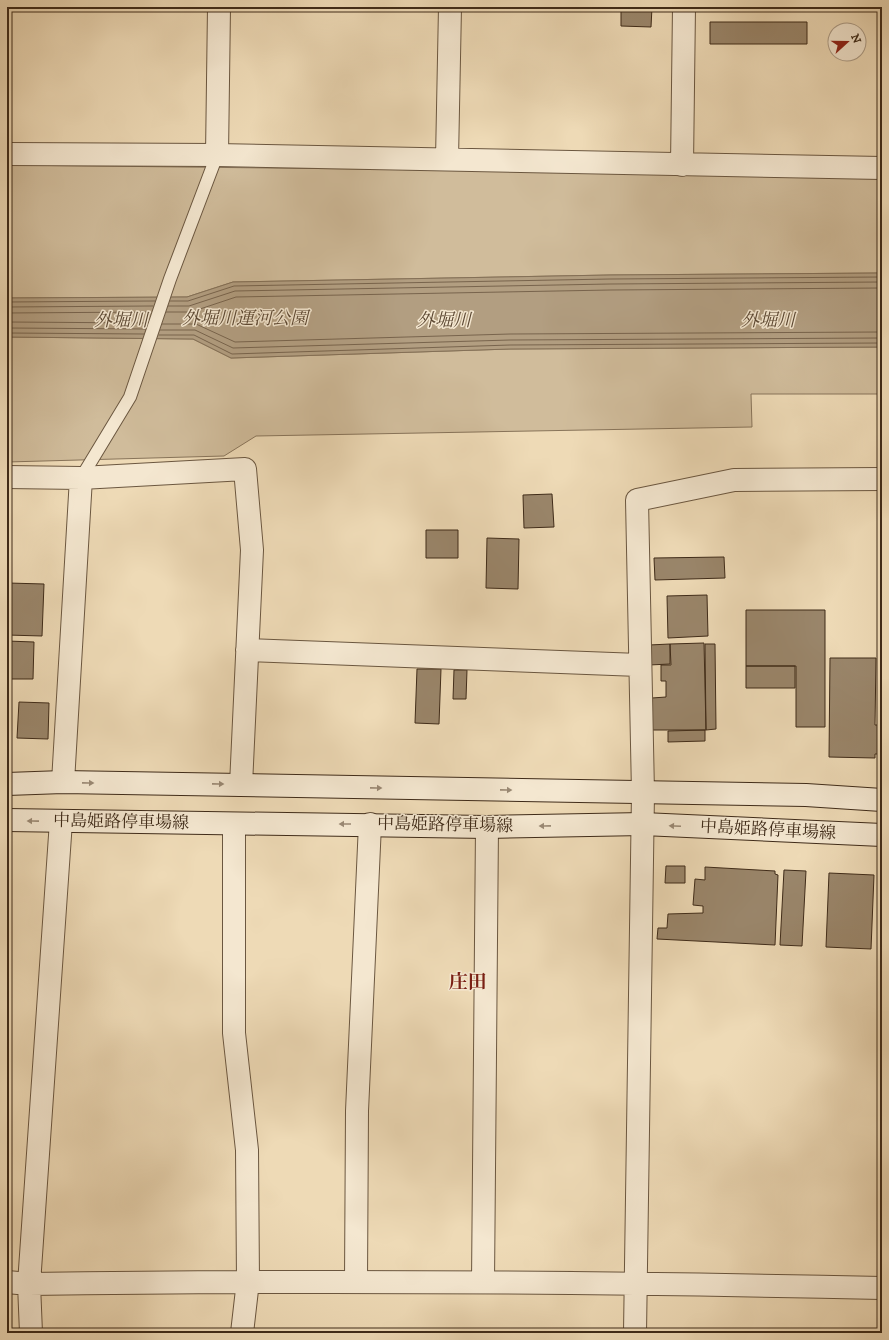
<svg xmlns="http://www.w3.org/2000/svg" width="889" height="1340" font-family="'IM FELL DW Pica','Noto Serif JP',serif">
	<rect width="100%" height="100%" fill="#eedab6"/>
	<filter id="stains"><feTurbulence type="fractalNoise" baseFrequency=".005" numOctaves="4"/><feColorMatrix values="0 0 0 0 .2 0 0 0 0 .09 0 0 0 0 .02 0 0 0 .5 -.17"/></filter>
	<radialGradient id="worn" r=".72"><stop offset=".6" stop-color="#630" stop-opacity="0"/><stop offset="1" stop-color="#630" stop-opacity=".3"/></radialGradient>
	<path fill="#d0bc9b" stroke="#88745a" d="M 7,165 L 882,175 L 882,273 L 610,275 L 233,282 L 187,297 L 7,298 Z
		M 7,337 L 193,339 L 231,358 L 510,349 L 882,347 L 882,394 L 751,394 L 752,427 L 256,436 L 224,456 L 7,462 Z"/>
	<path fill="#b29e81" stroke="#847057" d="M 882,273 L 882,347 L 510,349 L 231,358 L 193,339 L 7,337 L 7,298 L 187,297 L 233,282 L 610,275 Z"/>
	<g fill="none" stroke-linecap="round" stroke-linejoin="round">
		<path stroke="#78644d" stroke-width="1" d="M 170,301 L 188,301 L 234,286 L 610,279 L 882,277
			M 7,302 L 155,301
			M 168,306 L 189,306 L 235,291 L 610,284 L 882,282
			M 7,307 L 153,306
			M 166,312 L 191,312 L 236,297 L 610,290 L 882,288
			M 7,313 L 151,312
			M 7,322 L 148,323
			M 162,324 L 196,324 L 235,342 L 510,334 L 882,332
			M 7,328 L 146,329
			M 160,330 L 195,330 L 233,348 L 510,340 L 882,338
			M 7,333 L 144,334
			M 159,335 L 194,335 L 232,354 L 510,345 L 882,343"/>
	</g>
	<path fill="#9a866b" stroke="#3f2b19" d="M 621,7 L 652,7 L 651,27 L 621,26 Z
		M 710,22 L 807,22 L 807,44 L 710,44 Z
		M 552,494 L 554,527 L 524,528 L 523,495 Z
		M 426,530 L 458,530 L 458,558 L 426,558 Z
		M 487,538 L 519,539 L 518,589 L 486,588 Z
		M 724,557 L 725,578 L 655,580 L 654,558 Z
		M 8,583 L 44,584 L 42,636 L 7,635 Z
		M 707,595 L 708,636 L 668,638 L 667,596 Z
		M 746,610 L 825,610 L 825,727 L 796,727 L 796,666 L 746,666 Z
		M 7,641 L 34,642 L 33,679 L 7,679 Z
		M 704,643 L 706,730 L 652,730 L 652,698 L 666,697 L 666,681 L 661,681 L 661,665 L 671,665 L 670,644 Z
		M 670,644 L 670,664 L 649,665 L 649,645 Z
		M 705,644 L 715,644 L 716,729 L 706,730 Z
		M 830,658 L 876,658 L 875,725 L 882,725 L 882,754 L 875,754 L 875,758 L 829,757 Z
		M 746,666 L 795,666 L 795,688 L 746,688 Z
		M 417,669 L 441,669 L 439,724 L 415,723 Z
		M 454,670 L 467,670 L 466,699 L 453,699 Z
		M 19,702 L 49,703 L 48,739 L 17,738 Z
		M 705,730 L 705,741 L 668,742 L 668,731 Z
		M 666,866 L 685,866 L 685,883 L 665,883 Z
		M 705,867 L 775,871 L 775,874 L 778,875 L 775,945 L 657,939 L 658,928 L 667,928 L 668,914 L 703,913 L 703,906 L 693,905 L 695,879 L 705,880 Z
		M 784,870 L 806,871 L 802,946 L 780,945 Z
		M 829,873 L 874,875 L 871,949 L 826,947 Z"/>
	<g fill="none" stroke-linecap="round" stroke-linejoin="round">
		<g stroke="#6b5740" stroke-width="14">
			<path id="service" d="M 81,478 L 130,397 L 170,279 L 217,155"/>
		</g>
		<g stroke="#6b5740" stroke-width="24">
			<path id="minor" d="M 7,154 L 217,155 L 882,168
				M 217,155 L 219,7
				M 447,159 L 450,7
				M 682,165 L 684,7
				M 7,477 L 81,478 L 245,469 L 252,550 L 241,785
				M 247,650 L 639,665
				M 63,782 L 81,478
				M 234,824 L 234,1033 L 247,1150 L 248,1281 L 242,1333
				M 356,1281 L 357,1111 L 370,824
				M 7,1282 L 29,1284 C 314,1280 598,1282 882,1288
				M 483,1282 L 487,827
				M 31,1333 L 29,1284 L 61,821
				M 635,1333 L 643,793 L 637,500 L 734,480 L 882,479"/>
		</g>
		<g stroke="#3f2b19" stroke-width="24">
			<path id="secondary" d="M 7,784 L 63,782 L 241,785 L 806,795 L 882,800
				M 7,820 L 487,827 L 643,824 L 882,835"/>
		</g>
		<use href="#service" stroke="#f4e7d0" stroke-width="12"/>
		<use href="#minor" stroke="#f4e7d0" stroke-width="22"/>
		<use href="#secondary" stroke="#f4e7d0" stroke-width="22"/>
	</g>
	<defs><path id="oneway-solid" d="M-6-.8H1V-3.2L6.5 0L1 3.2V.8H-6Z"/></defs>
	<g fill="#9a8974">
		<use href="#oneway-solid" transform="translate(88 783) rotate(1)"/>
		<use href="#oneway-solid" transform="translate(218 784) rotate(1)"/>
		<use href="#oneway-solid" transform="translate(376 788) rotate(1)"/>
		<use href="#oneway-solid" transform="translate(506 790) rotate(1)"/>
		<use href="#oneway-solid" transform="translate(33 821) rotate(-179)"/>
		<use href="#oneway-solid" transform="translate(345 824) rotate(-180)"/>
		<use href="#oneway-solid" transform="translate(545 826) rotate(179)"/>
		<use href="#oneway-solid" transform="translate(675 826) rotate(-177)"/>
	</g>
	<g text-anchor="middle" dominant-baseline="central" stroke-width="3" stroke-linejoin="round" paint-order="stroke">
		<g font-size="17" fill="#3f2b19" stroke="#f4e7d0">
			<text transform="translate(121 822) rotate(1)">中島姫路停車場線</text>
			<text transform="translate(445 825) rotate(1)">中島姫路停車場線</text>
			<text transform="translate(768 830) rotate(3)">中島姫路停車場線</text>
		</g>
		<g font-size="18" font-style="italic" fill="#5c4833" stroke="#f4e7d0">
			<text x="245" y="319">外堀川運河公園</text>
			<text x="121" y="321">外堀川</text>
			<text x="444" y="321">外堀川</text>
			<text x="768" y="321">外堀川</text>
		</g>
		<g font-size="19" font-weight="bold" fill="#7a1f14" stroke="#f4e7d0">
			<text x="468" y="982">庄田</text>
		</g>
	</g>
	<rect width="889" height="1340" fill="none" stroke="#eedab6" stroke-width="24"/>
	<rect x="8" y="8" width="873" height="1324" fill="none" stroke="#3f2b19" stroke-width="2"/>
	<rect x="12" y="12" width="865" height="1316" fill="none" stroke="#3f2b19"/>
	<g transform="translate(847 42) rotate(69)"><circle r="19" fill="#f4e7d0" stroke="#ac9c87"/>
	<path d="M0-3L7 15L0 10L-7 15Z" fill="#8f2418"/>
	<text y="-6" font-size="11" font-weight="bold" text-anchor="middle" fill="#3f2b19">N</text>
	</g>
	<rect width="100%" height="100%" filter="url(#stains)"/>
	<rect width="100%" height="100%" fill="url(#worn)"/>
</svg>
